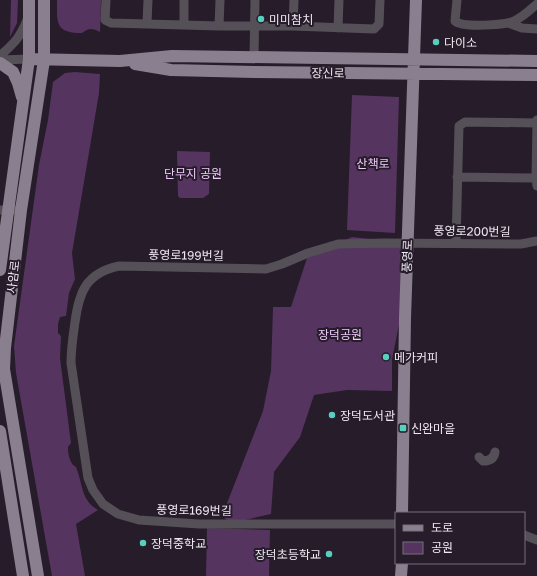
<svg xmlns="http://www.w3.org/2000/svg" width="537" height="576" font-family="'Golos Text','Noto Sans KR',sans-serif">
	<rect width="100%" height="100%" fill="#261c2a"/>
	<path fill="#553460" d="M 11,0 L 18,0 L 17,23 L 10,37 Z
		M 57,0 L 101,0 L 100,32 C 92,28 89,28 82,33 C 55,33 57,23 57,0 Z
		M 75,72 L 100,74 L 99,93 L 72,253 L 75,279 L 69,293 L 66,316 L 60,317 L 58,324 L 58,333 L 61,336 L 60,358 L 71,443 L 68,447 C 68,454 69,459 73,465 C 76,467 76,466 77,470 C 83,485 81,500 98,510 L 76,524 L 85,576 L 52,576 L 16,373 L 14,346 L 39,165 L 48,120 L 53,82 L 65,73 Z
		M 352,95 L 399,97 L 395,233 L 347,230 Z
		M 177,151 L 210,152 L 209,194 L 203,198 L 180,198 L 178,196 Z
		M 352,237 L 407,243 L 403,304 L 392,360 L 392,391 L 347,390 L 314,395 L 300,437 L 274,472 L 271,514 L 231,523 L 222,516 L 263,411 L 271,371 L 273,307 L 291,307 L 307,258 Z
		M 207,528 L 270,530 L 269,576 L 206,576 Z"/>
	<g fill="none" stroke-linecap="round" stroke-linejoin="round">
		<path stroke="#555057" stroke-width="9" d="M 106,0 L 105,20 L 111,23 L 219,26 L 293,26 L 374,29 L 379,24 L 380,0
			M 457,0 L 455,21 C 462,28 506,25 514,21 C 523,17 530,10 537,4
			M 147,23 L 148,0
			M 508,23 L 522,28 L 537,29
			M 184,25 L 184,0
			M 219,26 L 220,0
			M 293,26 L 294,0
			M 338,28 L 339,0
			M 0,56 C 14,43 20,38 27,20
			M 254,57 L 255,0
			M 0,60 L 29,59
			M 537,120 L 536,178 L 537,186
			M 457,177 L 536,178
			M 0,210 L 21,210
			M 456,243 L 459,126 L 465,122 L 537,123
			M 479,457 L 483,461 C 489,461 494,459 495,452
			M 396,524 L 199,524 L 139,520 L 118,514 L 103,504 L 93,490 L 88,478 L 71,363 C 71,349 73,336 75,322 C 79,292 86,273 119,266 L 266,269 L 282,264 L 308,253 L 338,244 L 385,243 L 521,244 L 537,241
			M 524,535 L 537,540"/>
		<path stroke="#8a7f8e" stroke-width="12" d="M 29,59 L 120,61 L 172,56 L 537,61
			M 0,63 L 13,72 L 18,83 L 22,97
			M 135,64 L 171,70 L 254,72 L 537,75
			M 0,270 L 29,59 L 29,0
			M 0,431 L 23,576
			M 402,513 L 405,318 L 416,0
			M 38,576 L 4,369 L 5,348 L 21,210 L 44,60 L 44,0
			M 401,576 L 402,563"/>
	</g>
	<g fill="#59cebe" stroke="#261c2a" stroke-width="1.5">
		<circle cx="261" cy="19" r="4"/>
		<circle cx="436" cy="42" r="4"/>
		<circle cx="386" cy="357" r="4"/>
		<circle cx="332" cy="415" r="4"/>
		<rect x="399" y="424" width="8" height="8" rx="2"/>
		<circle cx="143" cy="543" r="4"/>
		<circle cx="329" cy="554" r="4"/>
	</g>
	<g text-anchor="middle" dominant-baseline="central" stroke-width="4" stroke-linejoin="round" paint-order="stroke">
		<g font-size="12" fill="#efe9f2" stroke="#261c2a" text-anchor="start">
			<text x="269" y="19">미미참치</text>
			<text x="444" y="42">다이소</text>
			<text x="394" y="357">메가커피</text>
			<text x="340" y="415">장덕도서관</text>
			<text x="411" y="428">신완마을</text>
			<text x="151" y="543">장덕중학교</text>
			<text x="321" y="554" text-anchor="end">장덕초등학교</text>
		</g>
		<g font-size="12" fill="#efe9f2" stroke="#261c2a">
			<text transform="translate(328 73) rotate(1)">장신로</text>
			<text transform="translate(472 231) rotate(1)">풍영로200번길</text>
			<text transform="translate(186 255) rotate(1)">풍영로199번길</text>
			<text transform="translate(407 256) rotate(-88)">풍영로</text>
			<text transform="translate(13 277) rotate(-83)">사암로</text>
			<text transform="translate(194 510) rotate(1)">풍영로169번길</text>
		</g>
		<g font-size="12" fill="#eec9fb" stroke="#261c2a">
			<text x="373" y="163">산책로</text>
			<text x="193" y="173">단무지 공원</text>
			<text x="340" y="334">장덕공원</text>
		</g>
	</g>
	<rect x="395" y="512" width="130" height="52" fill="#261c2a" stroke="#766e7a"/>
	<rect x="403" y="525" width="20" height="6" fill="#8a7f8e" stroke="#766e7a"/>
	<text x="431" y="532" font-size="12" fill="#efe9f2">도로</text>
	<rect x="403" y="542" width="20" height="12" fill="#553460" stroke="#766e7a"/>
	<text x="431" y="552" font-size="12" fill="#efe9f2">공원</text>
</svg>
